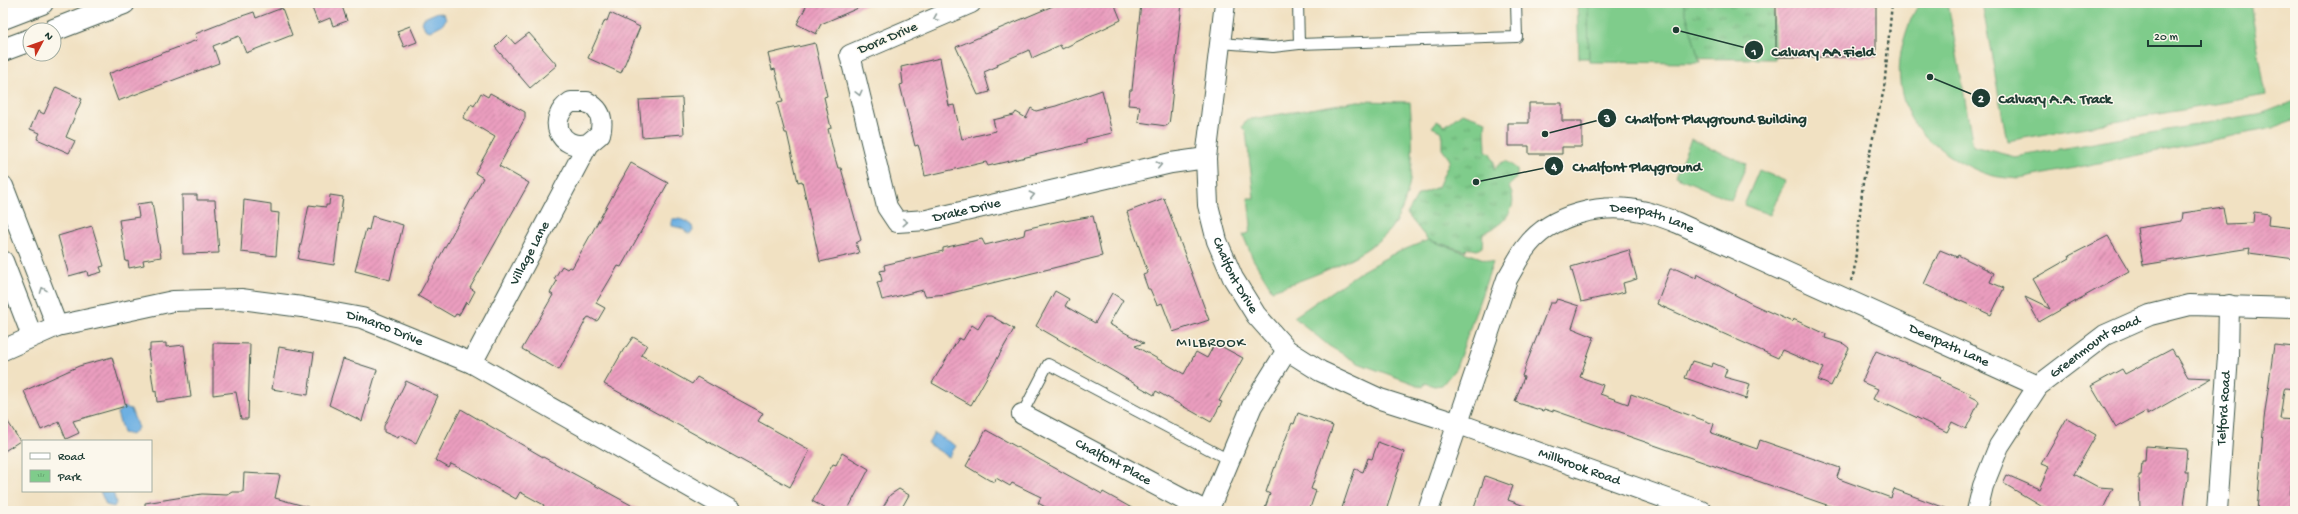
<svg xmlns="http://www.w3.org/2000/svg" width="2298" height="514" font-family="'Gochi Hand',sans-serif">
	<defs>
		<pattern id="park-tufts" width="24" height="20" patternUnits="userSpaceOnUse"><rect width="24" height="20" fill="#7fcc8b"/><path d="M3 7l-1-3M5 7V3M7 7l1-3M15 17l-1-3M17 17v-4M19 17l1-3" fill="none" stroke="#67a772"/></pattern>
		<pattern id="building-hatch" width="6" height="6" patternUnits="userSpaceOnUse"><rect width="6" height="6" fill="#eb9ebf"/><path d="M-1 1l2-2M0 6l6-6M5 7l2-2" fill="none" stroke="#be829c"/></pattern>
	</defs>
	<rect width="100%" height="100%" fill="#fbf7ec"/>
	<filter id="ink" filterUnits="userSpaceOnUse"><feTurbulence type="fractalNoise" baseFrequency=".025" numOctaves="2"/><feDisplacementMap in="SourceGraphic" scale="8" xChannelSelector="R" yChannelSelector="G"/><feConvolveMatrix kernelMatrix="1 2 1 2 8 2 1 2 1" color-interpolation-filters="sRGB"/></filter>
	<filter id="wash" filterUnits="userSpaceOnUse"><feTurbulence type="fractalNoise" baseFrequency=".012" numOctaves="4" result="noise"/><feDisplacementMap in="SourceGraphic" scale="16" xChannelSelector="R" yChannelSelector="G"/><feGaussianBlur stdDeviation="0.9" result="paint"/><feColorMatrix in="noise" values="0 0 0 0 0 0 0 0 0 0 0 0 0 0 0 0 0 1.4 0 .05"/><feComposite in="paint" operator="in"/></filter>
	<g filter="url(#wash)">
		<rect width="100%" height="100%" fill="#f1e1c2"/>
		<path fill="url(#park-tufts)" stroke="#4f8460" d="M 1577,3 L 1773,3 L 1775,59 L 1579,58 Z
			M 1462,113 L 1486,121 C 1484,131 1486,141 1486,151 L 1490,153 L 1494,162 L 1494,169 L 1501,163 L 1506,161 L 1517,169 C 1518,178 1515,181 1508,186 C 1522,206 1503,226 1483,233 L 1482,247 L 1477,250 L 1468,248 L 1465,251 L 1428,240 L 1407,214 L 1418,195 L 1438,187 L 1450,160 L 1442,149 L 1442,132 L 1432,127 L 1437,121 L 1445,126 Z"/>
		<path fill="#7fcc8b" stroke="#4f8460" d="M 1588,3 L 1683,3 L 1700,63 L 1589,62 Z
			M 1920,3 L 1948,3 L 1973,146 L 2015,157 L 2263,113 L 2295,101 L 2295,120 L 2272,128 L 2020,179 C 2011,178 1999,178 1990,175 C 1965,168 1922,141 1910,117 C 1900,97 1897,73 1901,51 C 1905,35 1910,17 1920,3 Z
			M 1982,3 L 2250,3 L 2266,95 L 2007,141 Z
			M 1357,101 L 1410,102 C 1413,142 1417,189 1394,224 C 1374,255 1307,279 1272,290 L 1253,259 L 1243,235 L 1249,233 L 1251,225 L 1248,198 L 1254,198 L 1246,132 L 1242,127 L 1246,120 Z
			M 1691,139 L 1747,164 L 1731,200 L 1675,176 Z
			M 1759,170 L 1785,181 L 1770,215 L 1744,205 Z
			M 1428,240 L 1493,262 L 1456,368 L 1442,385 L 1434,386 L 1425,383 L 1423,387 L 1358,363 L 1329,346 L 1294,317 L 1360,272 L 1391,255 Z"/>
		<path fill="#6eb0e2" stroke="#46768b" d="M 438,12 L 444,14 L 446,19 L 443,24 L 430,31 L 425,29 L 422,22 L 424,18 Z
			M 672,219 C 680,218 686,221 692,225 L 693,231 L 689,234 L 681,228 L 672,226 Z
			M 124,407 L 131,409 L 138,428 L 132,435 L 123,433 L 117,413 Z
			M 934,433 L 956,446 L 949,457 L 928,444 Z
			M 100,491 L 113,491 L 116,503 L 114,507 L 106,505 Z"/>
		<g id="blocks">
			<path fill="url(#building-hatch)" d="M 310,3 L 341,3 L 347,21 L 333,26 L 330,18 L 318,23 Z
				M 808,3 L 870,3 L 821,24 L 816,34 L 797,24 Z
				M 1060,3 L 1114,3 L 1121,20 L 1062,49 L 1060,45 L 1032,58 L 1029,50 L 997,64 L 998,66 L 984,72 L 990,92 L 978,95 L 956,47 Z
				M 1141,3 L 1182,3 L 1170,117 L 1169,124 L 1166,126 L 1138,122 L 1140,106 L 1128,105 L 1130,90 L 1132,90 Z
				M 1776,3 L 1876,3 L 1876,57 L 1776,57 Z
				M 282,8 L 292,35 L 246,53 L 239,36 L 213,46 L 219,63 L 118,101 L 108,74 L 197,40 L 195,34 L 233,19 L 254,12 L 256,18 Z
				M 610,13 L 640,27 L 621,73 L 588,58 L 605,20 L 607,21 Z
				M 410,26 L 417,42 L 404,47 L 397,31 Z
				M 529,33 L 557,65 L 530,88 L 495,47 L 507,35 L 515,44 Z
				M 815,43 L 827,96 L 824,97 L 831,128 L 828,129 L 835,158 L 838,168 L 841,168 L 861,240 L 856,243 L 859,253 L 820,262 L 802,181 L 798,182 L 787,133 L 785,133 L 777,103 L 783,102 L 775,69 L 772,70 L 768,54 Z
				M 940,58 L 949,106 L 954,105 L 962,139 L 996,131 L 993,120 L 1014,115 L 1016,112 L 1026,118 L 1031,108 L 1036,111 L 1056,106 L 1102,90 L 1112,133 L 1086,139 L 1086,143 L 988,166 L 986,162 L 925,176 L 920,151 L 918,145 L 915,146 L 900,85 L 903,84 L 901,67 Z
				M 56,87 L 82,99 L 66,137 L 75,141 L 69,153 L 37,139 L 40,133 L 30,129 L 38,111 L 44,114 Z
				M 481,93 L 488,97 L 490,93 L 525,112 L 525,118 L 499,166 L 529,183 L 470,288 L 475,291 L 468,304 L 466,302 L 459,315 L 456,314 L 454,317 L 418,296 L 483,178 L 475,173 L 495,137 L 463,118 L 471,104 L 474,106 Z
				M 682,98 L 684,134 L 642,137 L 639,100 Z
				M 1529,103 L 1562,103 L 1562,121 L 1582,121 L 1582,147 L 1562,147 L 1562,154 L 1529,154 L 1529,146 L 1508,146 L 1508,123 L 1529,123 Z
				M 631,163 L 668,183 L 621,267 L 618,266 L 596,303 L 605,308 L 598,320 L 596,321 L 589,317 L 587,318 L 559,370 L 522,349 L 553,295 L 550,293 L 557,281 L 554,279 L 562,266 L 567,269 L 569,267 L 572,268 Z
				M 182,195 L 197,195 L 197,200 L 215,200 L 219,253 L 183,254 Z
				M 330,195 L 343,197 L 334,265 L 298,259 L 309,205 L 326,207 L 326,205 L 329,205 Z
				M 1164,198 L 1209,320 L 1173,332 L 1162,303 L 1157,305 L 1150,289 L 1148,289 L 1143,275 L 1148,273 L 1127,212 Z
				M 244,200 L 271,204 L 271,212 L 279,213 L 276,256 L 241,252 Z
				M 152,202 L 161,257 L 143,260 L 144,265 L 129,268 L 128,261 L 126,262 L 119,220 L 139,217 L 137,204 Z
				M 2223,207 L 2226,224 L 2253,223 L 2254,212 L 2269,214 L 2268,225 L 2295,228 L 2295,259 L 2249,253 L 2250,248 L 2143,265 L 2137,228 L 2182,221 L 2183,213 Z
				M 372,216 L 403,225 L 390,280 L 355,271 L 366,229 L 369,230 Z
				M 1093,216 L 1102,256 L 947,294 L 925,296 L 923,290 L 882,300 L 877,282 L 882,281 L 880,271 L 885,270 L 884,265 L 943,251 L 943,248 L 982,239 L 985,245 L 1014,238 L 1024,235 L 1025,229 L 1064,220 L 1065,221 Z
				M 92,226 L 104,266 L 100,267 L 102,272 L 88,276 L 87,271 L 69,276 L 58,236 Z
				M 2108,236 L 2129,271 L 2039,322 L 2025,297 L 2050,309 L 2033,279 L 2070,258 L 2069,256 Z
				M 1629,250 L 1637,279 L 1623,283 L 1625,292 L 1581,302 L 1571,267 Z
				M 1940,250 L 1957,257 L 1958,255 L 1994,273 L 1990,282 L 2004,288 L 1991,315 L 1924,284 Z
				M 1670,269 L 1676,269 L 1696,278 L 1697,274 L 1752,304 L 1792,322 L 1793,319 L 1826,334 L 1825,338 L 1844,344 L 1849,348 L 1831,386 L 1818,380 L 1824,368 L 1782,350 L 1778,358 L 1657,304 Z
				M 1055,291 L 1069,299 L 1065,306 L 1095,323 L 1112,293 L 1123,300 L 1109,324 L 1144,343 L 1135,346 L 1184,374 L 1196,352 L 1207,358 L 1215,343 L 1243,358 L 1219,401 L 1222,402 L 1211,422 L 1156,391 L 1154,395 L 1036,326 Z
				M 1557,299 L 1579,306 L 1572,328 L 1594,337 L 1580,377 L 1603,385 L 1600,394 L 1628,404 L 1631,394 L 1714,424 L 1711,433 L 1757,449 L 1760,440 L 1840,468 L 1837,477 L 1839,479 L 1891,498 L 1894,489 L 1948,509 L 1948,511 L 1844,511 L 1553,410 L 1553,412 L 1544,409 L 1543,411 L 1515,402 L 1524,377 L 1522,376 L 1527,362 L 1550,303 L 1555,303 Z
				M 986,316 L 991,316 L 1014,329 L 971,405 L 932,383 L 959,338 L 963,340 L 972,325 L 978,329 Z
				M 633,337 L 647,345 L 641,355 L 692,384 L 697,377 L 748,405 L 763,413 L 758,421 L 810,450 L 790,487 L 604,384 L 625,347 L 626,347 Z
				M 166,343 L 166,347 L 184,345 L 191,397 L 157,402 L 156,391 L 154,392 L 148,350 L 150,350 L 150,344 Z
				M 213,343 L 250,344 L 248,419 L 241,419 L 236,392 L 213,395 Z
				M 2274,345 L 2295,347 L 2295,389 L 2285,388 L 2284,390 L 2280,419 L 2295,420 L 2295,485 L 2291,485 L 2290,511 L 2257,511 L 2264,419 Z
				M 279,347 L 314,353 L 308,395 L 272,389 Z
				M 2172,349 L 2188,377 L 2212,378 L 2147,415 L 2147,411 L 2116,428 L 2091,386 L 2122,369 L 2125,374 Z
				M 1876,351 L 1941,377 L 1940,380 L 1971,394 L 1970,396 L 1978,400 L 1979,402 L 1966,429 L 1952,422 L 1947,432 L 1888,404 L 1888,406 L 1873,399 L 1878,389 L 1862,382 Z
				M 112,357 L 126,406 L 73,421 L 79,433 L 66,439 L 59,422 L 41,430 L 24,391 L 79,366 Z
				M 343,359 L 377,370 L 362,421 L 329,405 Z
				M 1692,361 L 1712,367 L 1713,363 L 1727,369 L 1724,377 L 1750,384 L 1746,399 L 1685,378 Z
				M 406,381 L 438,396 L 416,443 L 400,435 L 398,438 L 384,432 L 384,426 Z
				M 461,409 L 543,457 L 642,511 L 541,511 L 544,505 L 520,492 L 516,499 L 466,471 L 451,464 L 449,468 L 435,460 Z
				M 1298,413 L 1333,426 L 1311,489 L 1316,491 L 1309,511 L 1264,511 L 1270,494 L 1266,492 L 1278,458 L 1292,423 L 1294,424 Z
				M 3,414 L 20,441 L 3,452 Z
				M 2067,418 L 2096,435 L 2074,474 L 2098,487 L 2113,488 L 2102,511 L 2050,511 L 2003,483 L 2007,475 L 2039,489 L 2049,467 L 2041,464 Z
				M 986,430 L 1102,494 L 1103,492 L 1137,511 L 1053,511 L 1038,503 L 1041,497 L 1012,483 L 1010,486 L 996,478 L 995,482 L 989,480 L 966,466 Z
				M 1378,442 L 1404,452 L 1386,511 L 1341,511 L 1355,469 L 1363,472 L 1368,458 L 1372,459 Z
				M 2146,446 L 2187,449 L 2185,472 L 2188,472 L 2188,478 L 2183,511 L 2140,511 L 2139,475 L 2141,475 L 2142,461 L 2145,461 Z
				M 842,453 L 869,469 L 847,511 L 830,511 L 812,501 L 833,464 L 836,465 Z
				M 244,473 L 280,475 L 275,498 L 308,507 L 308,511 L 145,511 L 145,503 L 202,494 L 227,495 L 232,492 L 243,492 Z
				M 1485,476 L 1513,486 L 1508,500 L 1533,509 L 1533,511 L 1473,511 Z
				M 899,489 L 909,495 L 900,511 L 881,511 L 890,495 Z"/>
		</g>
	</g>
	<g filter="url(#ink)">
		<use href="#blocks" fill-opacity="0" stroke="#3e5649" stroke-width="1"/>
		<g fill="none" stroke-linecap="round" stroke-linejoin="round">
			<g stroke="#3e5649" stroke-width="12">
				<path id="service" d="M 1220,43 L 1273,47 L 1299,44 L 1298,3
					M 1299,44 L 1517,37 L 1516,3
					M 1022,414 L 1048,364 L 1229,460"/>
			</g>
			<g stroke="#3e5649" stroke-width="22">
				<g id="minor">
					<path id="s1" d="M 971,3 L 850,55 L 887,207 L 897,222 L 927,220 L 1171,163 L 1206,158"/>
					<path id="s2" d="M 1225,3 L 1206,158 L 1208,205 L 1217,241 L 1233,278 L 1256,315 L 1287,350 L 1320,371 L 1380,399 L 1459,424 L 1701,511"/>
					<path d="M 3,186 L 57,326"/>
					<path d="M 3,261 L 32,336"/>
					<path id="s3" d="M 3,350 L 57,326 L 173,301 L 241,299 L 302,307 L 362,318 L 472,363 L 732,511"/>
					<path id="s4" d="M 472,363 L 588,144 L 600,134 C 604,119 600,109 587,102 L 571,102 C 546,118 559,151 588,144"/>
					<path id="s5" d="M 1022,414 L 1205,511"/>
					<path d="M 1208,511 L 1252,406 L 1287,350"/>
					<path id="s6" d="M 1428,511 L 1507,279 C 1513,269 1518,259 1524,250 C 1550,213 1604,202 1646,212 C 1657,215 1668,219 1678,223 L 2038,386"/>
					<path id="s7" d="M 1977,511 L 1983,486 L 1999,446 L 2038,386 L 2105,335 L 2150,315 L 2190,305 L 2295,308"/>
					<path id="s8" d="M 2217,511 L 2228,356 L 2229,305"/>
				</g>
			</g>
			<g stroke="#3e5649" stroke-width="24">
				<path id="primary" d="M 3,18 L 42,3
					M 54,30 L 124,3
					M 3,50 L 30,40"/>
			</g>
			<path stroke="#3e5649" stroke-width="2.5" stroke-dasharray="3 3" stroke-linecap="butt" d="M 1851,281 L 1854,272 L 1863,182 L 1884,89 L 1892,3"/>
			<use href="#service" stroke="#fff" stroke-width="10"/>
			<use href="#minor" stroke="#fff" stroke-width="20"/>
			<use href="#primary" stroke="#fff" stroke-width="22"/>
		</g>
		<defs><path id="oneway-chevron" d="M-2-3.5L2.5 0L-2 3.5" fill="none" stroke-width="1.6" stroke-linecap="round" stroke-linejoin="round"/></defs>
		<g stroke="#8f9e9a">
			<use href="#oneway-chevron" transform="translate(936 18) rotate(157)"/>
			<use href="#oneway-chevron" transform="translate(859 93) rotate(76)"/>
			<use href="#oneway-chevron" transform="translate(1159 165) rotate(-13)"/>
			<use href="#oneway-chevron" transform="translate(1032 195) rotate(-13)"/>
			<use href="#oneway-chevron" transform="translate(905 222) rotate(-4)"/>
			<use href="#oneway-chevron" transform="translate(43 290) rotate(-111)"/>
		</g>
	</g>
	<g text-anchor="middle" dominant-baseline="central" stroke-width="3" stroke-linejoin="round" paint-order="stroke">
		<g font-size="14" fill="#1f3d34" stroke="#fbf7ec">
			<text transform="translate(888 39) rotate(-23)">Dora Drive</text>
			<text stroke="none"><textPath href="#s1" startOffset="377">Drake Drive</textPath></text>
			<text stroke="none"><textPath href="#s6" startOffset="421">Deerpath Lane</textPath></text>
			<text stroke="none"><textPath href="#s4" startOffset="124">Village Lane</textPath></text>
			<text stroke="none"><textPath href="#s2" startOffset="279">Chalfont Drive</textPath></text>
			<text stroke="none"><textPath href="#s3" startOffset="393">Dimarco Drive</textPath></text>
			<text stroke="none"><textPath href="#s6" startOffset="745">Deerpath Lane</textPath></text>
			<text stroke="none"><textPath href="#s7" startOffset="210">Greenmount Road</textPath></text>
			<text stroke="none"><textPath href="#s8" startOffset="103">Telford Road</textPath></text>
			<text stroke="none"><textPath href="#s5" startOffset="103">Chalfont Place</textPath></text>
			<text stroke="none"><textPath href="#s2" startOffset="687">Millbrook Road</textPath></text>
		</g>
		<g font-size="15" letter-spacing="1" fill="#1f3d34" stroke="#fbf7ec">
			<text x="1211" y="343">MILBROOK</text>
		</g>
	</g>
	<path fill="none" stroke="#1f3d34" stroke-width="1.5" d="M1676 30L1754 50M1930 77L1981 98M1545 134L1607 118M1476 182L1554 166"/>
	<g fill="#1f3d34" stroke="#fbf7ec" stroke-width="1.5">
		<circle cx="1676" cy="30" r="4"/>
		<circle cx="1930" cy="77" r="4"/>
		<circle cx="1545" cy="134" r="4"/>
		<circle cx="1476" cy="182" r="4"/>
		<circle cx="1754" cy="50" r="10"/>
		<circle cx="1981" cy="98" r="10"/>
		<circle cx="1607" cy="118" r="10"/>
		<circle cx="1554" cy="166" r="10"/>
	</g>
	<g font-size="12" text-anchor="middle" font-weight="bold" fill="#fff">
		<text x="1754" y="55">1</text>
		<text x="1981" y="102">2</text>
		<text x="1607" y="122">3</text>
		<text x="1554" y="170">4</text>
	</g>
	<g font-size="15" text-anchor="middle" font-weight="bold" fill="#1f3d34" stroke="#fbf7ec" stroke-width="3" stroke-linejoin="round" paint-order="stroke">
		<text x="1823" y="56">Calvary AA Field</text>
		<text x="2055" y="103">Calvary A.A. Track</text>
		<text x="1716" y="123">Chalfont Playground Building</text>
		<text x="1637" y="171">Chalfont Playground</text>
	</g>
	<rect width="2298" height="514" fill="none" stroke="#fbf7ec" stroke-width="16"/>
	<rect x="22" y="440" width="130" height="52" fill="#fbf7ec" stroke="#a3ada2"/>
	<rect x="30" y="453" width="20" height="6" fill="#ffffff" stroke="#a3ada2"/>
	<text x="58" y="460" font-size="12" fill="#1f3d34">Road</text>
	<rect x="30" y="470" width="20" height="12" fill="url(#park-tufts)" stroke="#a3ada2"/>
	<text x="58" y="480" font-size="12" fill="#1f3d34">Park</text>
	<g transform="translate(42 42) rotate(49)"><circle r="19" fill="#fbf7ec" stroke="#a3ada2"/>
	<path d="M0-3L7 15L0 10L-7 15Z" fill="#c8321e"/>
	<text y="-6" font-size="11" font-weight="bold" text-anchor="middle" fill="#1f3d34">N</text>
	</g>
	<path d="M2148 40v6h53v-6" fill="none" stroke="#1f3d34" stroke-width="2"/>
	<text x="2154" y="40" font-size="12" fill="#1f3d34" stroke="#fbf7ec" stroke-width="3" paint-order="stroke">20 m</text>
</svg>
